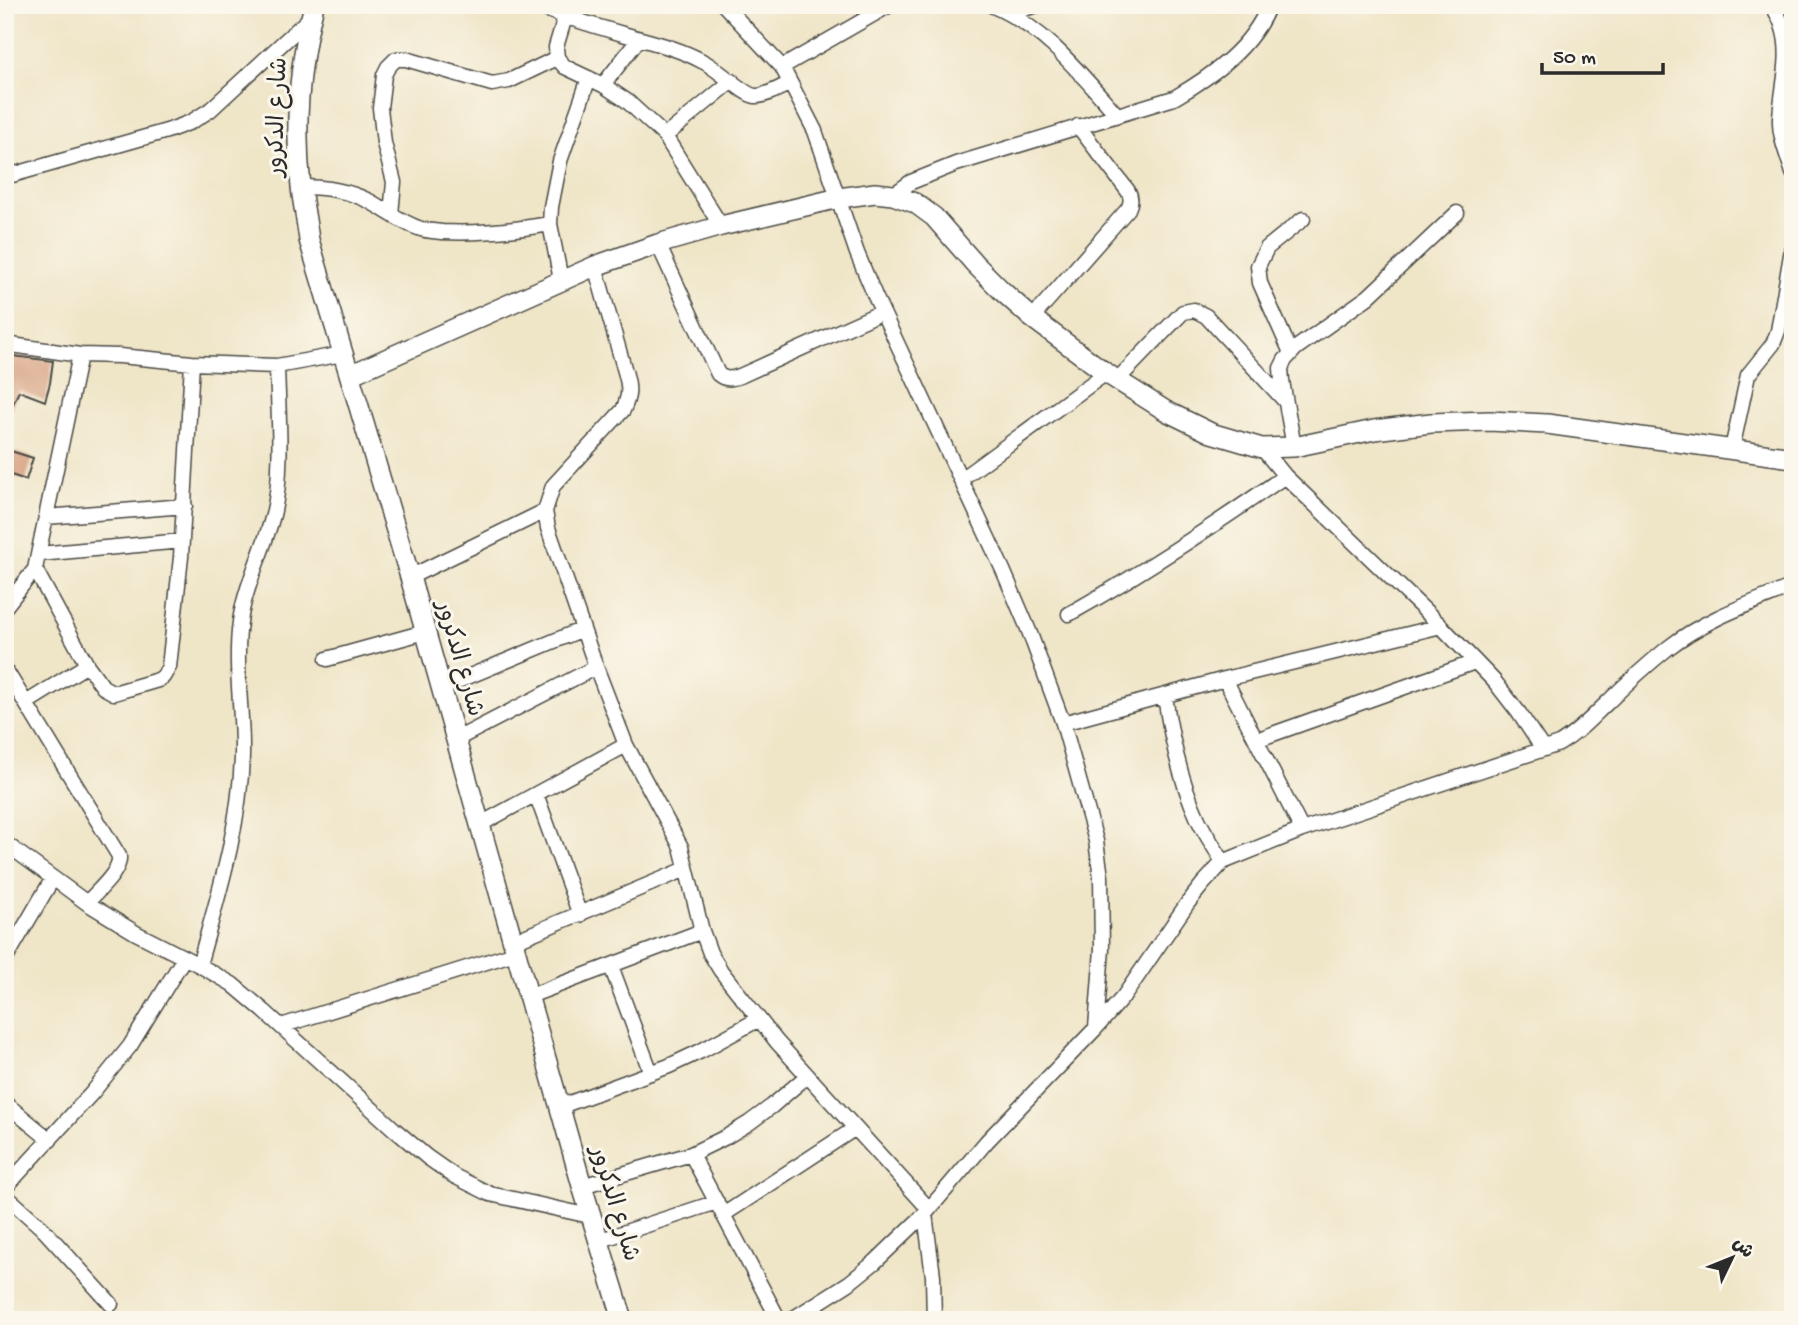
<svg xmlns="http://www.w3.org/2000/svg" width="1798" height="1325" font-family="'Gochi Hand','Playpen Sans Arabic',sans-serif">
	<rect width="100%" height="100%" fill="#fbf7ec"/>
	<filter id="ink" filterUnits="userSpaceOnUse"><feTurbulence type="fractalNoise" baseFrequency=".0143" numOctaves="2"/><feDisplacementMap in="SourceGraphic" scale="14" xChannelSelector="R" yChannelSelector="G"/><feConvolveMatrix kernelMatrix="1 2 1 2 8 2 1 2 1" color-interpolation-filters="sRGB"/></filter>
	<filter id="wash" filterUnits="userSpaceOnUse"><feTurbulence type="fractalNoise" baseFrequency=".00686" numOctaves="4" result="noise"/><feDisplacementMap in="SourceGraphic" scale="28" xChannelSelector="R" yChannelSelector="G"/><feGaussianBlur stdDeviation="1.57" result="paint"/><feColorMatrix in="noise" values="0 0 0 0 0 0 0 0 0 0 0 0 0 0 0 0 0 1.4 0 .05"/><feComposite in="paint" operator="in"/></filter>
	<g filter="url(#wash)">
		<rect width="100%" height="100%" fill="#efe5c7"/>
		<g id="blocks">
			<path fill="#d39774" d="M 5,355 L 53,361 L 50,383 L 45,401 L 19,391 L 5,421 Z
				M 11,451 L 33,458 L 26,480 L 5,473 Z"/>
		</g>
	</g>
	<g filter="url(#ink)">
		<use href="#blocks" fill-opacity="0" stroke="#484742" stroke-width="2"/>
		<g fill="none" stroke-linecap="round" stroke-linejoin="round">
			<g stroke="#484742" stroke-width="17">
				<path id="minor" d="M 535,5 C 568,19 602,28 637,38 C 659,44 682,50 702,61 C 716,67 744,95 755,96 C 764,97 782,87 790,83
					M 724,5 L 782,67 L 798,98 L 815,131 L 857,253 L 875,296 L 1003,570 L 1029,631 L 1063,723 L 1096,841 L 1101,877 L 1102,949 L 1096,1028
					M 991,5 C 1045,28 1079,72 1117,115
					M 1772,5 C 1776,12 1780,18 1782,25 C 1793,55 1781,89 1780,119 C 1779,137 1788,156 1793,173
					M 1010,13 L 1037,5
					M 565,17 L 556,47 L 557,58 L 565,67 L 603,85 L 627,101 L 665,136 L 721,226
					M 782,67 L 890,5
					M 603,85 L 639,39
					M 665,136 L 732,81
					M 5,177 L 167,131 L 191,122 L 210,110 L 311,17
					M 301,187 C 325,187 347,190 369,201 C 386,210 402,223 421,229 C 428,231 435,231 442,232 C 479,234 514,230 550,224
					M 893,195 L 911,182 L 956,164 L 1174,98 C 1212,76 1252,48 1269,5
					M 391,214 L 394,182 L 384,143 L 380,108 L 384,75 L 388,67 L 396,59 L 406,59 L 492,84 L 509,81 L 557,58
					M 658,244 L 718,374 C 725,380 731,379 740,376 L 882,312
					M 595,266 L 626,375 C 630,389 629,397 623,410 L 553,486 L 545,511 L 548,528 L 596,667 L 626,745 L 681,847 L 702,931 L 710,953 L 721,971 L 777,1042 L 929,1209
					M 561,280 L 550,224 L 551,207 L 560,161 L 589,78
					M 1032,318 L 1128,209 C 1131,203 1132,198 1128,191 L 1078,126
					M 5,344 L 80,355 L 120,356 L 192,363 L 277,366 L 343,354
					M 1291,353 L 1260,283 L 1258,266 L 1267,248 L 1303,219
					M 1117,380 L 1183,312 L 1194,310 L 1206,316 L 1285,401
					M 1294,447 L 1282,381 L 1281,368 L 1285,360 L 1296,348 L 1368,297 L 1457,213
					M 1262,448 L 1285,476 L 1441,626 L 1495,682 L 1519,713 L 1543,749
					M 1732,449 L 1748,375 L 1773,344 L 1778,331 L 1793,243
					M 961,479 L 1106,373
					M 46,517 L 185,506
					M 39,554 L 182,541
					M 410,577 L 545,511
					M 5,607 L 35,569 L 80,355
					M 1069,614 C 1144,572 1215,525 1285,476
					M 327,659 L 425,632
					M 87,665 L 103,687 L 114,693 L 158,680 L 163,677 L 169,667 L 181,557 L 192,363
					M 5,669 L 119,856 C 121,872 97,891 87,903
					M 1225,679 L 1302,830
					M 441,688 L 583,629
					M 1165,696 C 1171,738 1180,780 1198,819 C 1205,834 1215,848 1223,862
					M 26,703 L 87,665 L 35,569
					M 1063,723 L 1225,679 L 1441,626
					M 455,740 L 596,667
					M 1256,740 L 1475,662
					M 536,794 L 580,915
					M 479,825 L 626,745
					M 5,843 L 87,903 L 136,933 L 199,965 L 232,984 L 264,1011 L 394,1129 L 427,1157 L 454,1176 L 490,1194 L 590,1216
					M 512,942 L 686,869
					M 5,960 L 53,878
					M 199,965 C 218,896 240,827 242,756 C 243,711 234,667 240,622 C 244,589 264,549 273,515 C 284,471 278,412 277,366
					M 611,966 L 651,1073
					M 527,997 L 702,931
					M 281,1026 L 515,953
					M 5,1103 L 50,1140
					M 559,1107 L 669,1066 L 701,1051 L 759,1019
					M 691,1154 L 779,1320
					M 582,1186 L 691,1154 L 726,1137 L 749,1123 L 772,1106 L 807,1076
					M 5,1188 L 92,1093 L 130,1046 L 184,958
					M 5,1195 L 43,1229 L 111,1304
					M 925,1214 L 933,1276 L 934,1320
					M 723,1215 L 854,1129
					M 598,1241 L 717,1202
					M 791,1320 L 849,1283 L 875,1262 L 925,1214 L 987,1141 L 1096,1028 L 1124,996 L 1187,904 L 1202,885 L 1223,862 L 1302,830 L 1559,744 C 1578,733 1592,717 1608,702 C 1627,683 1647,665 1668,648 C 1705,619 1750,604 1793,586"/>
			</g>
			<g stroke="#484742" stroke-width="22">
				<path id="tertiary" d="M 314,5 C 299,64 294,126 301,187 C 303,205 307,223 309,240 L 410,577 L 582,1186 L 623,1320
					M 350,375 L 595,266 L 658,244 L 721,226 L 839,198 L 875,193 L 893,195 L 915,203 L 934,217 L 975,264 L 1003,292 L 1032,318 L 1106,373 L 1166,411 L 1211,433 L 1262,448 L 1294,447 L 1374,430 L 1431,423 L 1489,421 L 1547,424 L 1793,458"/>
			</g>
			<use href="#minor" stroke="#fff" stroke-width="14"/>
			<use href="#tertiary" stroke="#fff" stroke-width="19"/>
		</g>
	</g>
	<g text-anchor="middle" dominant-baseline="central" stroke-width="6" stroke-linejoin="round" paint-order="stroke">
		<g font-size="24" fill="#2b2b2b" stroke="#fbf7ec">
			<text transform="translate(279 117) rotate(-88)">شارع الدكرور</text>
			<text transform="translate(458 659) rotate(74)">شارع الدكرور</text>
			<text transform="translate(613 1204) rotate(73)">شارع الدكرور</text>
		</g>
	</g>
	<rect width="1798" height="1325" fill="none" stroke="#fbf7ec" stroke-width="28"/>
	<g transform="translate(1732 1258) rotate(47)" stroke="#fbf7ec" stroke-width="5" paint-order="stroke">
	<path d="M0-5L12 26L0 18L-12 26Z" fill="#2b2b2b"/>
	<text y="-10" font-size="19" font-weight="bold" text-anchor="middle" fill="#2b2b2b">ش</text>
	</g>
	<path d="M1542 63v10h121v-10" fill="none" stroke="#2b2b2b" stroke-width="3.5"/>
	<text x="1553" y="63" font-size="21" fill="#2b2b2b" stroke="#fbf7ec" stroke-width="5" paint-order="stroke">50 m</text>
</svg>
